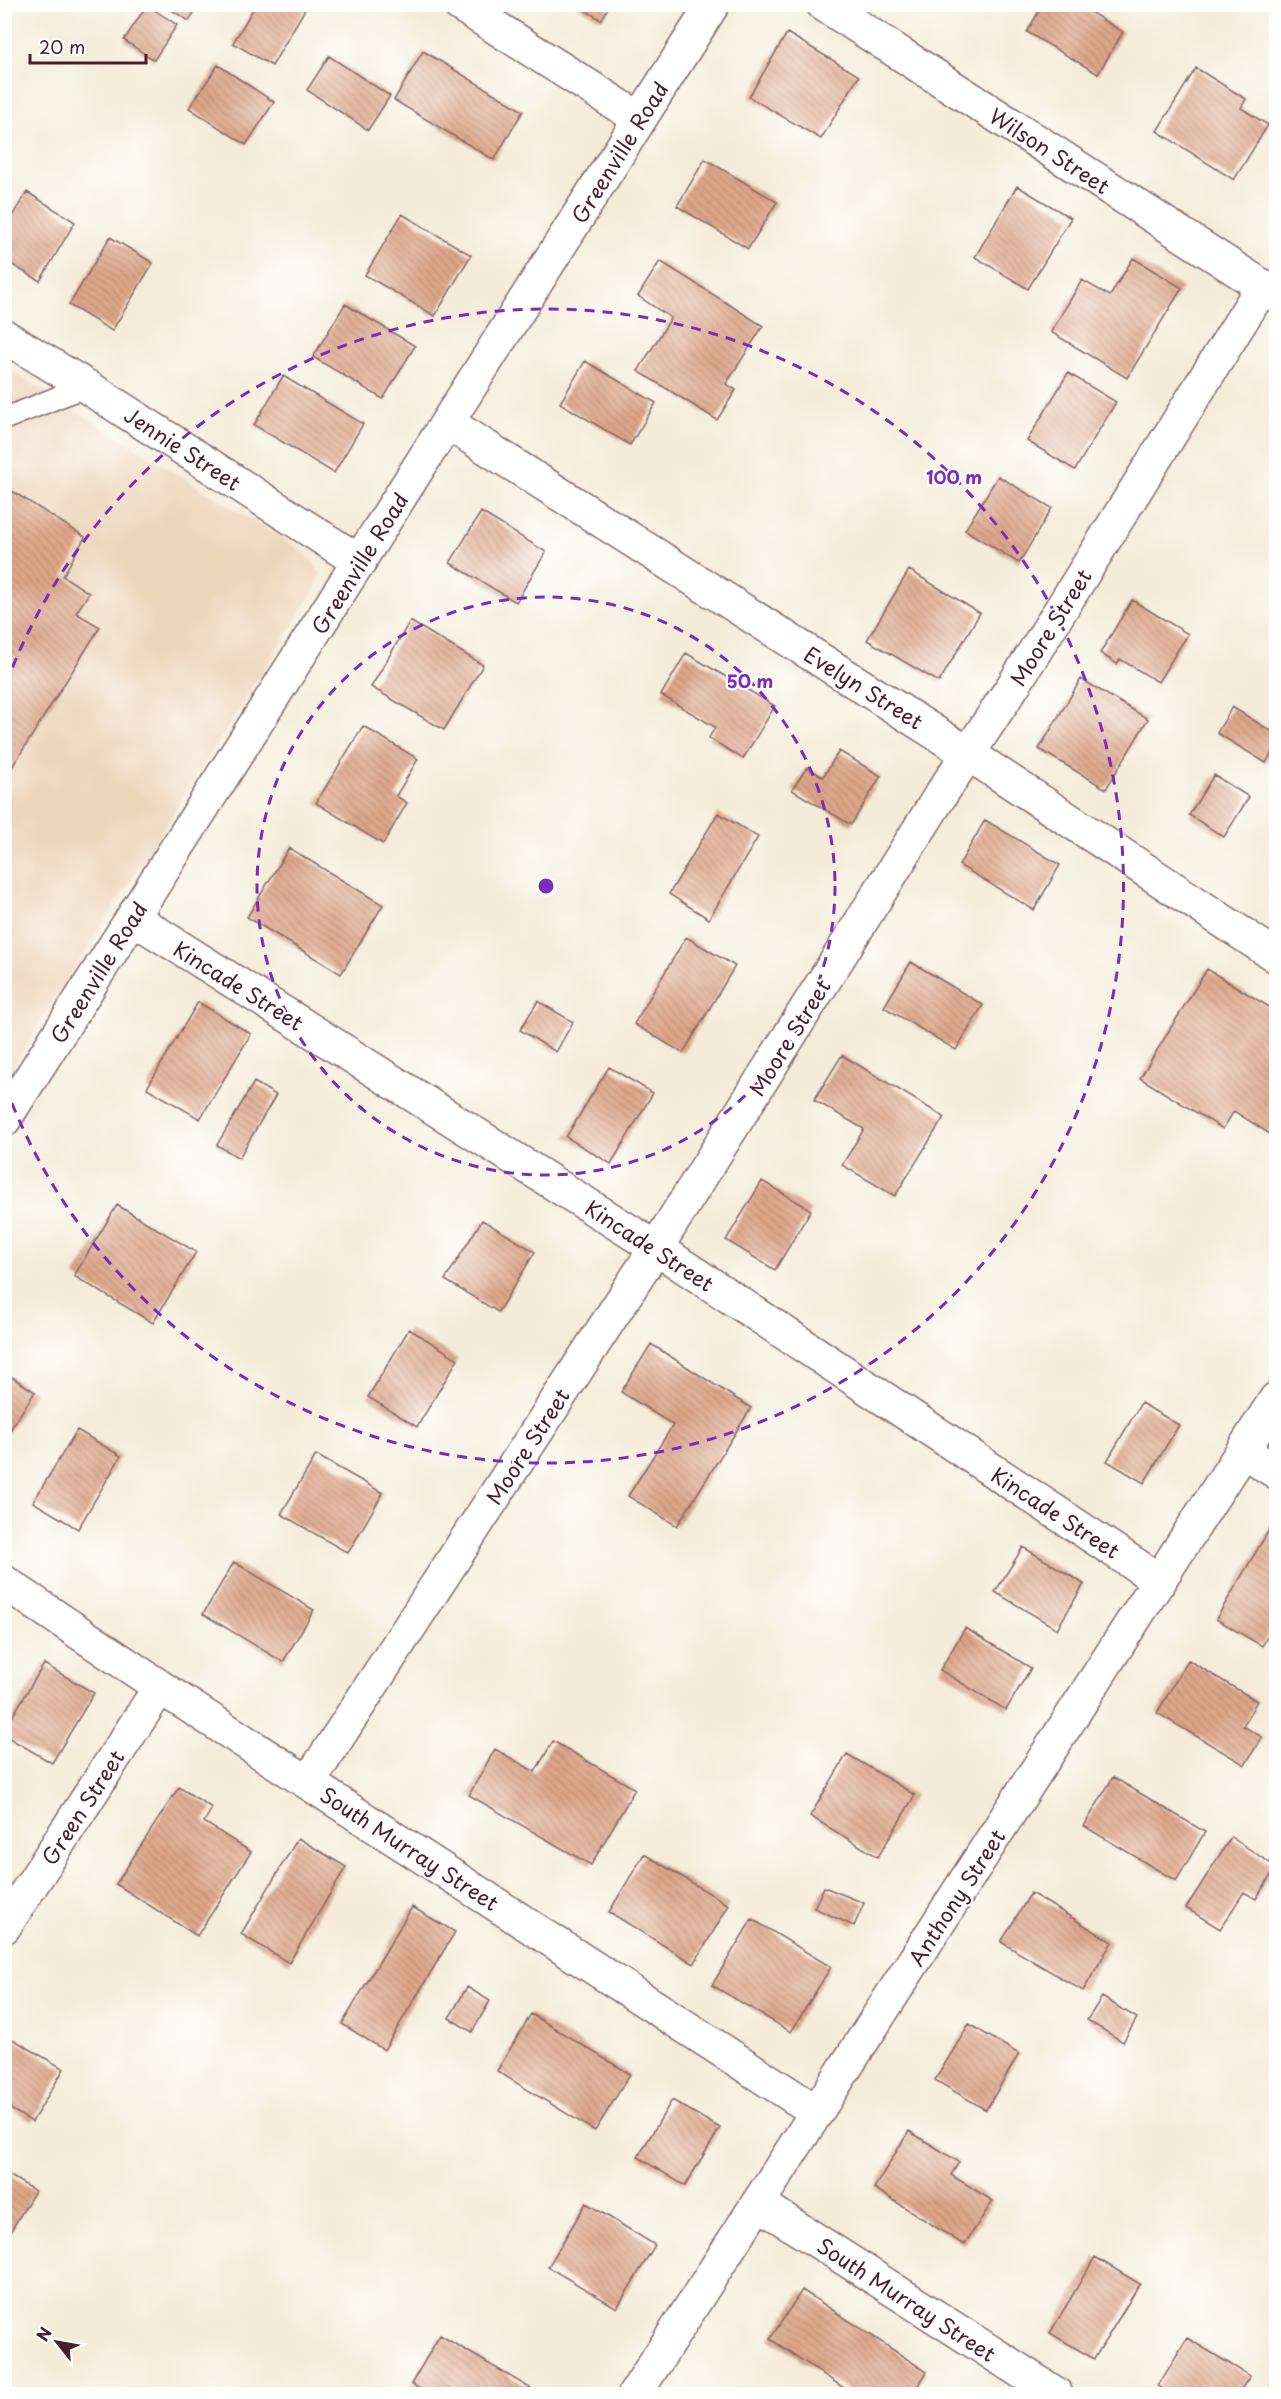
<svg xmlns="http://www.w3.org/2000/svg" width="1281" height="2399" font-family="'Playpen Sans',sans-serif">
	<defs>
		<pattern id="building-back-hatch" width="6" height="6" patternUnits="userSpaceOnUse" patternTransform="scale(1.5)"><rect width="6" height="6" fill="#dea78a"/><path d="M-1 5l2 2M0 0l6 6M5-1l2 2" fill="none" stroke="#b68771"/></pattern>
	</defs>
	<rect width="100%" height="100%" fill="#fff"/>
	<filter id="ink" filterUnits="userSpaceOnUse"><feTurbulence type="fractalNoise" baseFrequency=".0167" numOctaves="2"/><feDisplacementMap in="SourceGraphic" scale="12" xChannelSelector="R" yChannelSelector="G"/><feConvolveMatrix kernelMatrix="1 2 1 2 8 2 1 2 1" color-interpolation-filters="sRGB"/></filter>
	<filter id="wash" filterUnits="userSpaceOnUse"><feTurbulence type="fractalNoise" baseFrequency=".008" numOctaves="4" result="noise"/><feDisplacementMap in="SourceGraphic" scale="24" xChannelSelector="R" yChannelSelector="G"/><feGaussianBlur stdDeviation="1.35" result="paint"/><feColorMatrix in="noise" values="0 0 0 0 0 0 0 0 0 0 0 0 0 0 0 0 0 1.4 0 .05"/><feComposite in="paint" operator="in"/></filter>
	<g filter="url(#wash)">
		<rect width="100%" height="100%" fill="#f4ecd8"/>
		<path fill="#eed6bb" d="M 5,367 L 294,546 L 313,561 L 320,573 L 316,588 L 5,1078 Z"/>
		<g id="blocks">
			<path fill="url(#building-back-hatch)" d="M 162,4 L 199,4 L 189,21 Z
				M 256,4 L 308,4 L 272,66 L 233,43 Z
				M 575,4 L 610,4 L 601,20 Z
				M 1043,4 L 1077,4 L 1123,32 L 1098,74 L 1027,32 Z
				M 147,5 L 177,25 L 154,60 L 124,40 Z
				M 787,33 L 859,76 L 821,139 L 749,97 Z
				M 423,51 L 523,111 L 494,160 L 394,100 Z
				M 329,56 L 390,96 L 368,130 L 307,90 Z
				M 218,65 L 274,102 L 246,145 L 189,108 Z
				M 1196,68 L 1246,99 L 1241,108 L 1268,125 L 1234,180 L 1157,131 Z
				M 705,159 L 777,202 L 748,249 L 677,206 Z
				M 1017,186 L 1071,218 L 1028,289 L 975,257 Z
				M 27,192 L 75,222 L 40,281 L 4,260 L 4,229 Z
				M 402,214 L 471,255 L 435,316 L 365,275 Z
				M 110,237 L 153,263 L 112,331 L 69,305 Z
				M 1133,258 L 1182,288 L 1127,378 L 1051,332 L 1082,280 L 1110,296 Z
				M 660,261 L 763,326 L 726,384 L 736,390 L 717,420 L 638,371 L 671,318 L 638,296 Z
				M 345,304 L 415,346 L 383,399 L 313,357 Z
				M 585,361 L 656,403 L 630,445 L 560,403 Z
				M 1068,373 L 1116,402 L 1075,470 L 1027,441 Z
				M 283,376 L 363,424 L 334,473 L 254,425 Z
				M 998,476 L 1052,508 L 1019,563 L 965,530 Z
				M 4,486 L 85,537 L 63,576 L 89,593 L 76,613 L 100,627 L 6,777 Z
				M 481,512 L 546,552 L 516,602 L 450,563 Z
				M 909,570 L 980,613 L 939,682 L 867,640 Z
				M 1132,600 L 1188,634 L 1158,682 L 1120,659 L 1117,664 L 1100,653 Z
				M 410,621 L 483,665 L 444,730 L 371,687 Z
				M 686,653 L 775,706 L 743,759 L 709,738 L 715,727 L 661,695 Z
				M 1081,679 L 1148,719 L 1106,789 L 1039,749 Z
				M 1232,707 L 1276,734 L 1276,745 L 1266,763 L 1217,733 Z
				M 363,726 L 418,759 L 396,796 L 407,803 L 383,844 L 316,803 Z
				M 839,751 L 881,776 L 851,825 L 792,790 L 807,767 L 823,777 Z
				M 1214,775 L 1249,797 L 1224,837 L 1189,815 Z
				M 718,813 L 758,837 L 709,919 L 669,894 Z
				M 985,820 L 1060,865 L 1034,910 L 959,865 Z
				M 289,848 L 383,905 L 341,974 L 247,917 Z
				M 686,937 L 735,966 L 683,1053 L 634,1024 Z
				M 911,962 L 983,1005 L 956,1050 L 884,1007 Z
				M 1207,969 L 1276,1011 L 1276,1138 L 1234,1111 L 1223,1129 L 1140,1078 Z
				M 538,1001 L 573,1022 L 556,1052 L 520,1030 Z
				M 198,1002 L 251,1034 L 200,1119 L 147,1088 Z
				M 842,1055 L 944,1117 L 895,1196 L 842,1165 L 864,1129 L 814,1100 Z
				M 609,1067 L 653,1093 L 611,1164 L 566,1137 Z
				M 254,1082 L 276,1095 L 239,1158 L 217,1145 Z
				M 762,1181 L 811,1210 L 775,1270 L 726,1240 Z
				M 117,1205 L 196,1252 L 153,1323 L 74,1276 Z
				M 482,1220 L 535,1252 L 498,1312 L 445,1280 Z
				M 409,1329 L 458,1359 L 417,1427 L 368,1397 Z
				M 651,1344 L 751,1408 L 677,1526 L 628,1496 L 673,1425 L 621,1392 Z
				M 4,1372 L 35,1392 L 4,1439 Z
				M 1141,1403 L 1179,1425 L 1144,1483 L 1107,1461 Z
				M 77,1430 L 121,1456 L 78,1529 L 33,1502 Z
				M 316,1455 L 383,1493 L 348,1553 L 281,1514 Z
				M 1273,1523 L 1276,1525 L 1276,1621 L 1262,1646 L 1216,1619 Z
				M 1023,1547 L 1084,1584 L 1057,1629 L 995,1592 Z
				M 234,1562 L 314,1610 L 283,1662 L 203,1614 Z
				M 965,1628 L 1031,1668 L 1006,1710 L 940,1670 Z
				M 1188,1660 L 1257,1701 L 1243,1726 L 1262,1737 L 1245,1765 L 1157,1713 Z
				M 44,1664 L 94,1693 L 52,1763 L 4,1735 L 4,1730 Z
				M 553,1741 L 635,1789 L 591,1865 L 469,1795 L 495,1749 L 535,1772 Z
				M 847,1754 L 915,1795 L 878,1857 L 810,1816 Z
				M 1113,1777 L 1205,1832 L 1176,1881 L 1084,1826 Z
				M 179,1787 L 212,1808 L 204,1822 L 251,1852 L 197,1936 L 116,1884 Z
				M 1231,1837 L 1276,1867 L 1256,1899 L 1244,1892 L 1220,1929 L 1186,1908 Z
				M 298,1838 L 346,1867 L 289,1963 L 241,1934 Z
				M 644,1854 L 729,1905 L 694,1964 L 609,1912 Z
				M 824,1887 L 864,1903 L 854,1926 L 814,1908 Z
				M 1031,1893 L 1112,1942 L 1083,1991 L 1001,1942 Z
				M 412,1907 L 455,1932 L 384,2050 L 342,2024 Z
				M 752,1919 L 831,1967 L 791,2032 L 712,1985 Z
				M 467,1987 L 490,2001 L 472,2032 L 449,2018 Z
				M 1102,1997 L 1137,2018 L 1123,2042 L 1087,2020 Z
				M 531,2014 L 630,2074 L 595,2131 L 497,2071 Z
				M 969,2024 L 1019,2054 L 986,2110 L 935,2080 Z
				M 4,2034 L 64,2069 L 32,2122 L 4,2105 Z
				M 672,2100 L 720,2128 L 685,2186 L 638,2157 Z
				M 909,2131 L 959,2162 L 951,2175 L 993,2201 L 964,2245 L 874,2188 Z
				M 4,2172 L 35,2191 L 9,2234 L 4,2231 Z
				M 586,2203 L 655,2245 L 617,2308 L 548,2267 Z
				M 1095,2257 L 1140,2284 L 1094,2359 L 1050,2333 Z
				M 802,2290 L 927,2372 L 913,2393 L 916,2394 L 853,2394 L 770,2339 Z
				M 440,2335 L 540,2394 L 428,2394 L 411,2384 Z
				M 1187,2338 L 1250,2376 L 1238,2394 L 1172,2394 L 1158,2386 Z"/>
		</g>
	</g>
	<g filter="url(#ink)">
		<use href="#blocks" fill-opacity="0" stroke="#866768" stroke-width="1.5"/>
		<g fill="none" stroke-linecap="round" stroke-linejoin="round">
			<g stroke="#866768" stroke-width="24">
				<path id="lane" d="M 4,419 L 86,386"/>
			</g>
			<g stroke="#866768" stroke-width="36">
				<path id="street" d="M 459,4 L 640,119
					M 823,4 L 1276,295
					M 4,336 L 86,386 L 360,562
					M 448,423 L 967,753 L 1276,956
					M 133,918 L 656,1248 L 1160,1581
					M 4,1120 L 713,4
					M 1243,1451 L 1276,1472
					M 4,1582 L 160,1687 L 817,2112
					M 308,1783 L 656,1248 L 940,796 L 1013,686 L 1263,286
					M 4,1927 L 160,1687
					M 758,2203 L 1056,2394
					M 635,2394 L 1276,1399"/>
			</g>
			<use href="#lane" stroke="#fff" stroke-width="21"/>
			<use href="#street" stroke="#fff" stroke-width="33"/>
		</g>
	</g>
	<g fill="none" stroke="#7b2cbf" stroke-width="3" stroke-dasharray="10 8">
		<circle cx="546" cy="886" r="289"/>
		<path d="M6 684A577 577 0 1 1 6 1088"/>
	</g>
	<g text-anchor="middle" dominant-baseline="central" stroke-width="4.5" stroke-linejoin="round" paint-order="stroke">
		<g font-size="21" fill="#4a1f2b" stroke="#fff">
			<text transform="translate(1050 150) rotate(33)">Wilson Street</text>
			<text transform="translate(619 152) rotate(-58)">Greenville Road</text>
			<text transform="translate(183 448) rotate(33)">Jennie Street</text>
			<text transform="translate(359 563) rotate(-58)">Greenville Road</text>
			<text transform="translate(1050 627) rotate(-58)">Moore Street</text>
			<text transform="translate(864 687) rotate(32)">Evelyn Street</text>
			<text transform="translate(98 972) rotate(-58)">Greenville Road</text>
			<text transform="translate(239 985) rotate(32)">Kincade Street</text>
			<text transform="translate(789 1037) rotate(-58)">Moore Street</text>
			<text transform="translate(650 1245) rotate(33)">Kincade Street</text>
			<text transform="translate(527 1446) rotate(-57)">Moore Street</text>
			<text transform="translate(1056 1512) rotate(33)">Kincade Street</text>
			<text transform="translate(82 1807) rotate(-57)">Green Street</text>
			<text transform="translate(410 1848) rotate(33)">South Murray Street</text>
			<text transform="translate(956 1897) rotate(-57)">Anthony Street</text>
			<text transform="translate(907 2299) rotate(33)">South Murray Street</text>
		</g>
	</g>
	<circle cx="546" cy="886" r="9" fill="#7b2cbf" stroke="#fff" stroke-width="3"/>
	<g font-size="18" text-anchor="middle" font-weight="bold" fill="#7b2cbf" stroke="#fff" stroke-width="4.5" stroke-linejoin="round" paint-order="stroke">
		<text x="954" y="484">100 m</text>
		<text x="750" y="688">50 m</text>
	</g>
	<rect width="1281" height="2399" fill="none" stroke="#fff" stroke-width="24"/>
	<g transform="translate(57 2342) rotate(301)" stroke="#ffffff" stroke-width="4.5" paint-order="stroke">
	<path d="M0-4.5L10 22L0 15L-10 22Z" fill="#4a1f2b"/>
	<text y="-9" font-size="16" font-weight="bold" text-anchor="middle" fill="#4a1f2b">N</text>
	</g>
	<path d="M30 54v9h116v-9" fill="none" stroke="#4a1f2b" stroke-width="3"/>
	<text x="39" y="54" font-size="18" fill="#4a1f2b" stroke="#ffffff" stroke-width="4.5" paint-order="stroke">20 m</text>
</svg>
